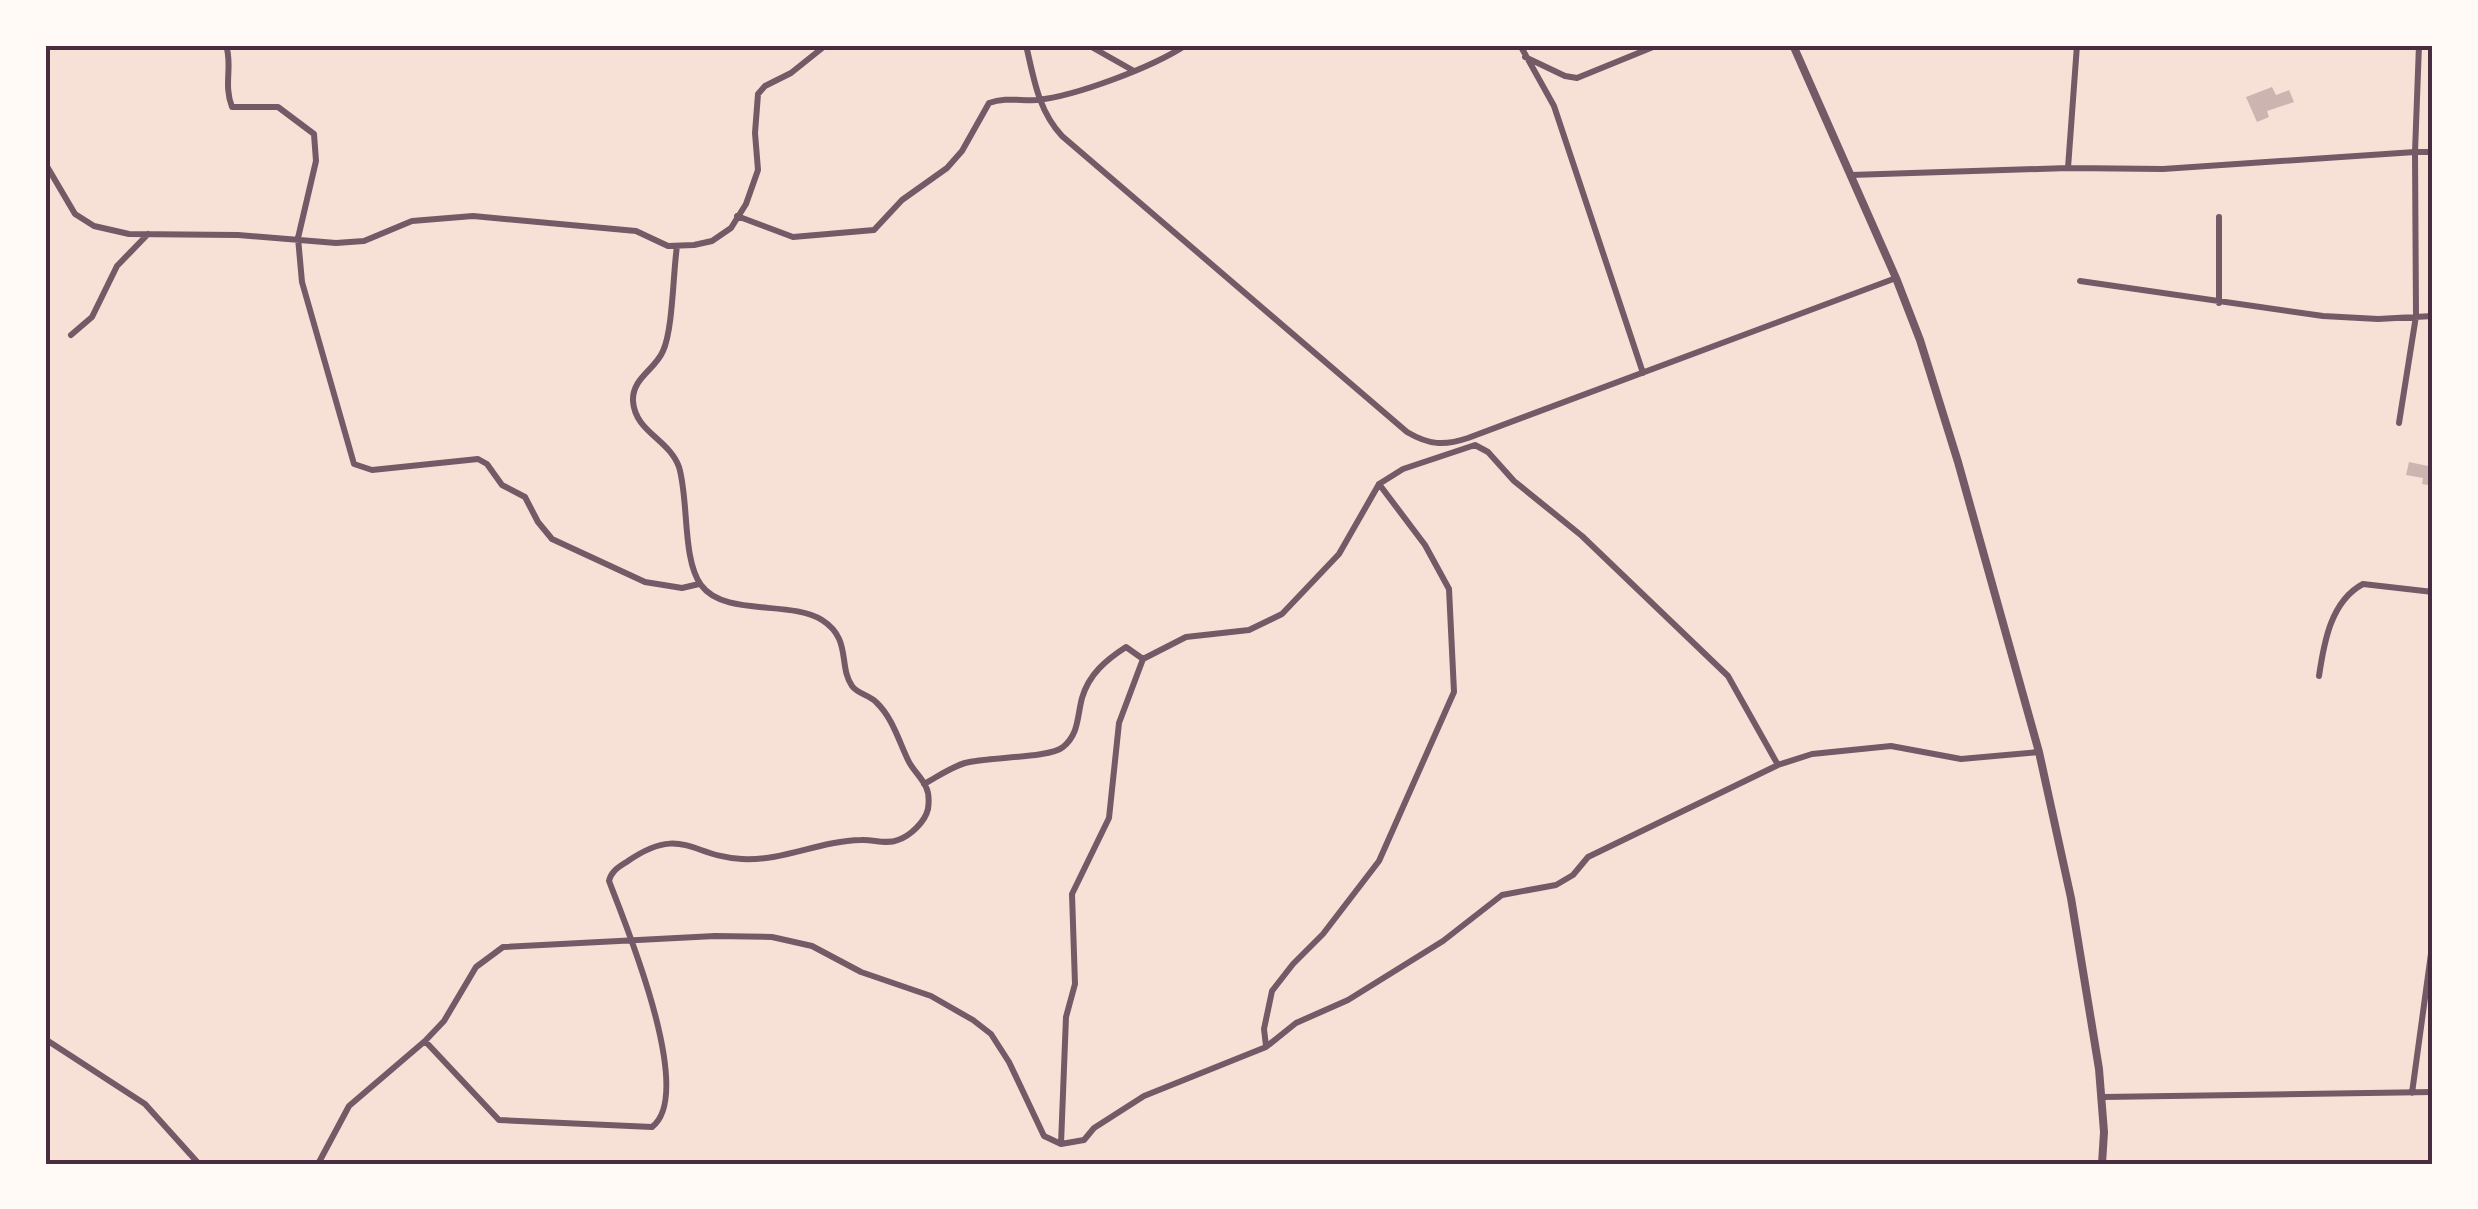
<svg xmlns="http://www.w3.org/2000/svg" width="2478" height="1209" font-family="'Source Sans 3',sans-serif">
	<rect width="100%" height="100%" fill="#f7e1d7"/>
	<path fill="#ccb4b1" d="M 2272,87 L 2276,95 L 2289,90 L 2294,102 L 2267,111 L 2269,117 L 2257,122 L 2246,97 Z
		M 2409,462 L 2433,467 L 2433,486 L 2422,484 L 2423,478 L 2406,475 Z"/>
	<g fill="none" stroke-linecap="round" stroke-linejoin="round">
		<path stroke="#755966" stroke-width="6" d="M 226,45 C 233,66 223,84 232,107 L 278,107 L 314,134 L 316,161 L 298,238 L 302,282 L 354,464 L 372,470 L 478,459 L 487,464 L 502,485 L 525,497 L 538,522 L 552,539 L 645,582 L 682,588 L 699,584
			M 1026,45 C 1034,79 1038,110 1062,136 L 1407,432 C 1429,445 1444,446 1468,438 L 1896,278
			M 1088,45 L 1134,71
			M 1520,45 L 1554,106 L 1643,373
			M 2077,45 L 2068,168 L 2163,169 L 2415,152 L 2416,316 L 2399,423
			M 2419,45 L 2415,152 L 2433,152
			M 1525,57 L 1565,76 L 1577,78 L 1658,45
			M 45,163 L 75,214 L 94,226 L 129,234 L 238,235 L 336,243 L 364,241 L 412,221 L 473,216 L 636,231 L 668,246 L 694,245 L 712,241 L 731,228 L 746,204 L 758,170 L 755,133 L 758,94 L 765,86 L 791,73 L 826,45
			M 1851,175 L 2068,168
			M 737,216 L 793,237 L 874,230 L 902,200 L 947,168 L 962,151 L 989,103 C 1005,97 1021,101 1037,100 C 1076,96 1153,67 1186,45
			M 2219,217 L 2219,303
			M 2080,281 L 2323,316 L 2378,319 L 2433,316
			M 71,335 L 92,317 L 117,266 L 148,234
			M 1143,659 L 1186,637 L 1249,630 L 1282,614 L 1339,554 L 1379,484 L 1403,469 L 1475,445 L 1488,452 L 1514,481 L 1582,536 L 1728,676 L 1778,765
			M 2319,676 C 2324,642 2331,601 2363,584 L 2433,592
			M 924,784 C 937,777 951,767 965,763 C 987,757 1051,758 1063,747 C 1079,734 1077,717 1082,698 C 1089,674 1106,660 1126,647 L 1143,659 L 1119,723 L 1109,818 L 1072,894 L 1075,984 L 1066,1017 L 1061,1144
			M 45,1039 L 145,1104 L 199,1164
			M 425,1041 L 499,1120 L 652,1127 C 696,1094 626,925 609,881 C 611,871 619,867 628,861 C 682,824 692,857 742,859 C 784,861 819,841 861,840 C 873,839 886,845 898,840 C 910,836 925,822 928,809 C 929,802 929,793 926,787 C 922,778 913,770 909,762 C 899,742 893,718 876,702 C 869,695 858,694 852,686 C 838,666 852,639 822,620 C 791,600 724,617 701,585 C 682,559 689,500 679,467 C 669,439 635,432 633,401 C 632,378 655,370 663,351 C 673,329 673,273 677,246
			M 1266,1046 L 1264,1029 L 1272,991 L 1293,964 L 1323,934 L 1379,861 L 1454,692 L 1449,589 L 1425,545 L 1379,484
			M 2412,1093 L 2433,939
			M 2103,1097 L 2433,1092
			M 318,1164 L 349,1106 L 425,1041 L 444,1021 L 476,967 L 503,947 L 715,936 L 772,937 L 812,946 L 861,972 L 931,996 L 973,1020 L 991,1034 L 1009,1062 L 1044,1136 L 1061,1144 L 1084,1140 L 1094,1128 L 1144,1096 L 1266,1047 L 1296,1023 L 1348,1000 L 1443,941 L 1502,895 L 1556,885 L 1573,875 L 1588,857 L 1778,765 L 1812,754 L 1891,746 L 1961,759 L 2039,752"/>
		<path stroke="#755966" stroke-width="8" d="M 1793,45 L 1896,278 L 1920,340 L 1958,462 L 2039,752 L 2071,898 L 2099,1069 L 2104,1132 L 2102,1164"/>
	</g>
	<rect width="2478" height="1209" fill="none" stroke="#fffaf5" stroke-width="95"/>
	<rect x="48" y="48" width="2382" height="1114" fill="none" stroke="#4a2c40" stroke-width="4"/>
</svg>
